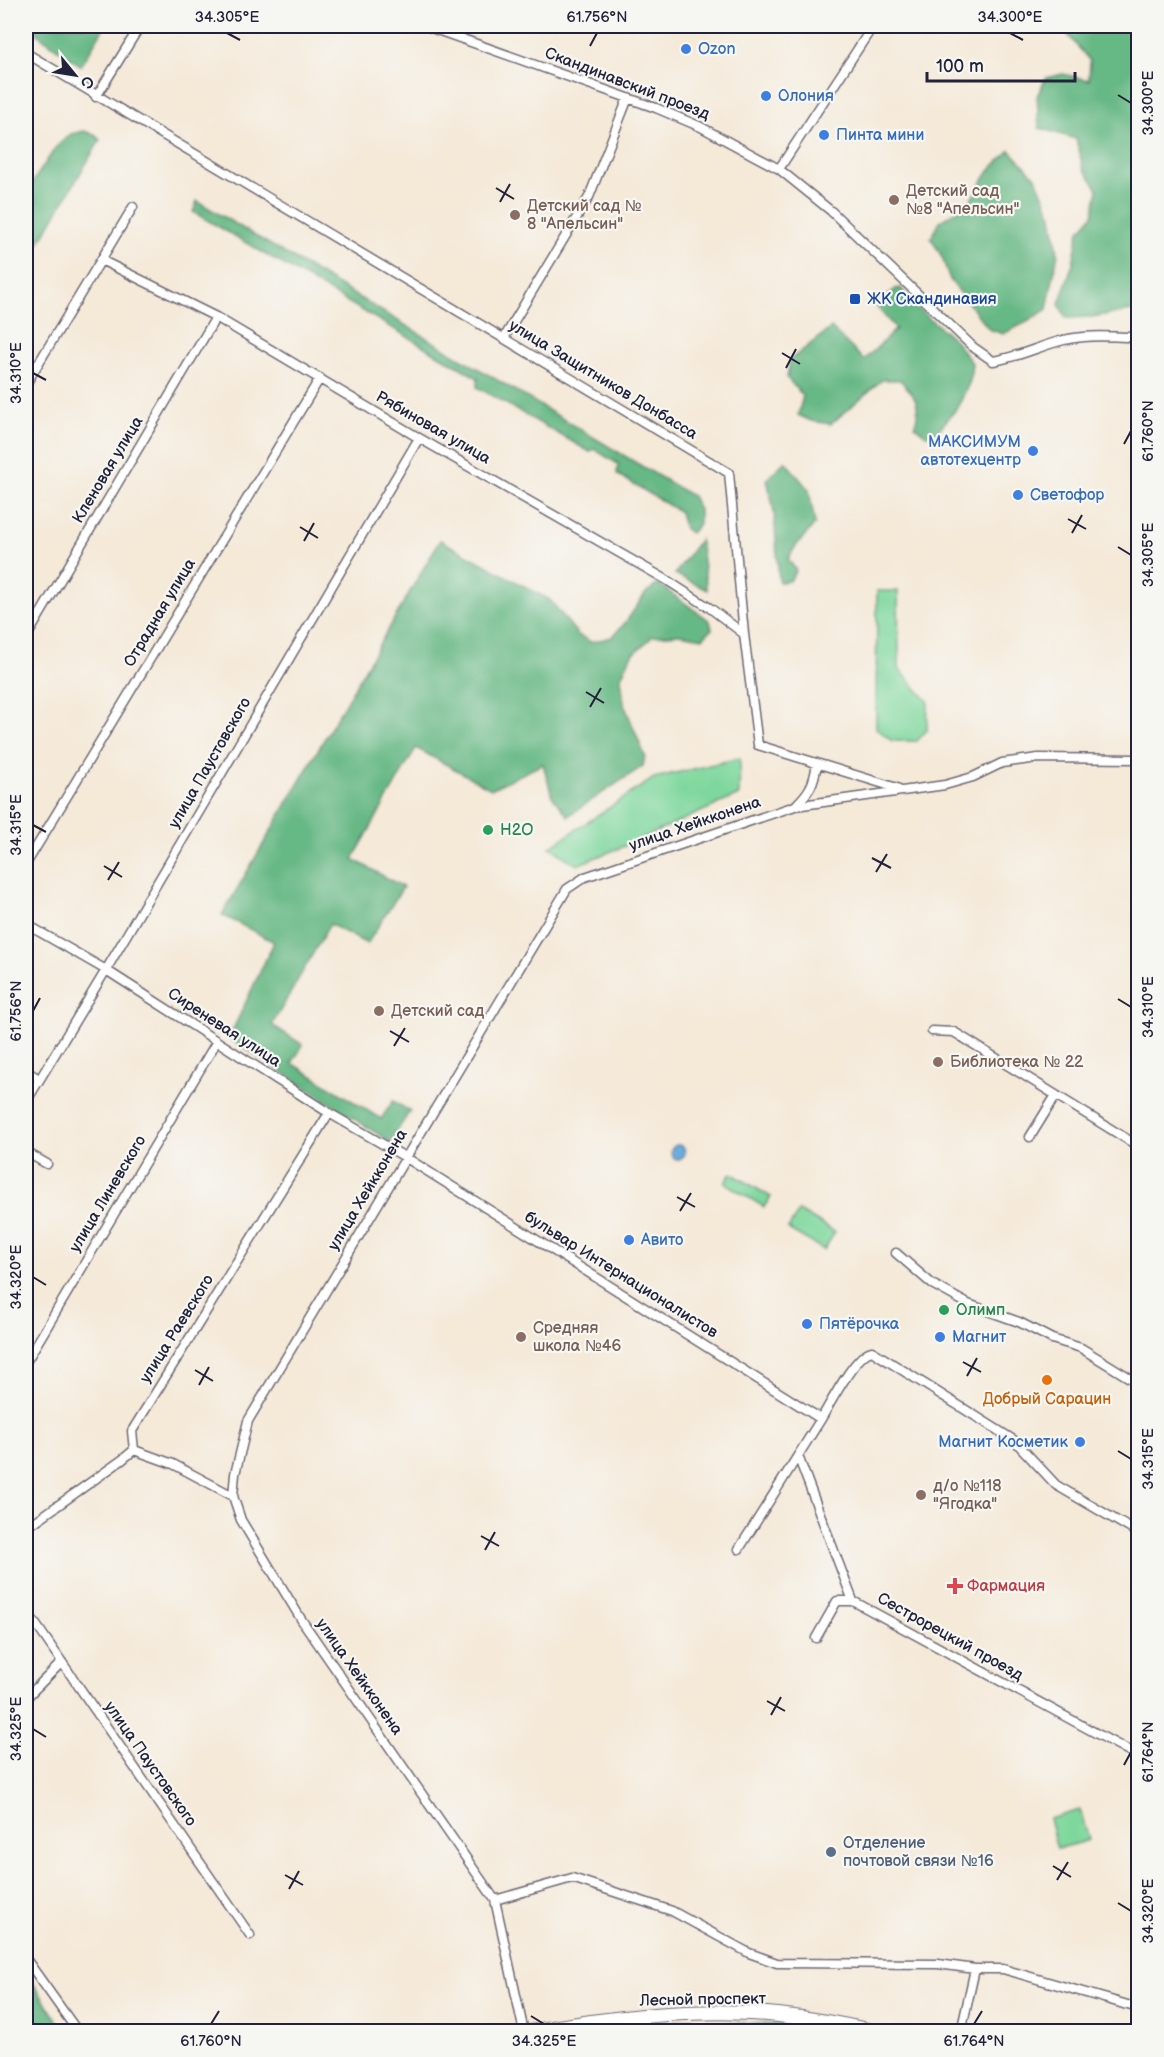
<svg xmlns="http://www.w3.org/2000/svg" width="1164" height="2057" font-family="'Balsamiq Sans',sans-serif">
	<rect width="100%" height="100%" fill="#f6f6f2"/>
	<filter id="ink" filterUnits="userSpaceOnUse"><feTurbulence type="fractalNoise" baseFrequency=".0167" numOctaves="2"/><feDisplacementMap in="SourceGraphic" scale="12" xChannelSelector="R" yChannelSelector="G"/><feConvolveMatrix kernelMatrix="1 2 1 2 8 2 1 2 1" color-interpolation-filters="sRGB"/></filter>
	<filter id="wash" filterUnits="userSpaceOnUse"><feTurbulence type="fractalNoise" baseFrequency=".008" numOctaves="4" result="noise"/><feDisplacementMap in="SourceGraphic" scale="24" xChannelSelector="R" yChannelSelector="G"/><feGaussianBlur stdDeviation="1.35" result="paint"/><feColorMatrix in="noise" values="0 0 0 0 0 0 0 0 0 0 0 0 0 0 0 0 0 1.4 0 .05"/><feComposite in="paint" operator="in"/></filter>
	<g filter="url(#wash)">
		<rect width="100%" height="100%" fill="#f5e9d8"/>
		<path fill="#7ed79c" stroke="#507c6c" stroke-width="1.5" d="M 877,591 L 898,591 L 899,669 L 928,701 L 927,730 L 917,741 L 892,741 L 876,728 Z
			M 740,758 L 739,795 L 622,847 L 577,865 L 550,847 L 654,778 Z
			M 731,1173 L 771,1197 L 764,1207 L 725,1183 Z
			M 799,1211 L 835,1232 L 824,1250 L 788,1229 Z
			M 1080,1810 L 1089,1840 L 1057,1849 L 1049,1819 Z
			M 750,2023 L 812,2028 L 812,2031 C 760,2028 707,2025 654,2028 C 628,2029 602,2031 576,2032 L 650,2025 Z"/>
		<path fill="#66b884" stroke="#446d60" stroke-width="1.5" d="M 26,26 L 105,26 L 81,66 Z
			M 1069,26 L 1138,26 L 1138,310 L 1091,317 L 1066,318 L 1059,304 L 1073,263 L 1079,231 L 1093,215 L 1098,189 L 1083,168 L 1076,139 L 1039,128 L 1037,96 L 1046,78 L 1063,74 L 1089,80 L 1090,61 L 1068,35 Z
			M 84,131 L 95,135 L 100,140 L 26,265 L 26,192 L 56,147 L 71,134 Z
			M 1010,150 L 1036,178 L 1052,216 L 1058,253 L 1047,309 L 1029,321 L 1003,334 L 989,329 L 950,280 L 942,257 L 931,238 L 940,221 L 968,204 L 989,171 Z
			M 197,201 L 692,496 L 699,510 L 699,524 L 691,533 L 684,528 L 680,512 L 617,474 L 618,464 L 594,449 L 590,452 L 477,387 L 478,378 L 193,212 Z
			M 901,288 L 917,308 L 955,340 L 972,363 L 970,381 L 958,407 L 935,434 L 926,435 L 915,426 C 921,402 916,398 900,380 L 882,380 L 831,424 L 811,421 L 798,415 L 803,396 L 787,378 L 790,360 L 831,328 L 864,360 L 896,329 L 876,306 L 895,289 Z
			M 785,461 L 809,490 L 815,524 L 795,547 L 788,559 L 796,570 L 790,581 L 779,582 L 774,512 L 767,479 Z
			M 700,539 L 707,590 L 675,574 Z
			M 440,540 L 550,600 L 578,635 L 591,642 L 612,637 L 625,623 L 646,593 L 658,584 L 710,621 L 712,629 L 703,638 L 679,634 L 653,636 L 631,656 L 621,677 L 624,704 L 645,756 L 643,766 L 568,816 L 552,796 L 543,764 L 491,789 L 416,748 L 353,859 L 403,887 L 367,944 L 330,924 L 272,1025 L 303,1045 L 292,1063 L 381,1119 L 393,1101 L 410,1111 L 390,1142 L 229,1038 L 274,942 L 222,915 Z
			M 26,1972 L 64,2031 L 26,2031 Z"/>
		<path fill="#68acdd" stroke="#45678c" stroke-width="1.5" d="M671 1152a7 7 0 1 1 14 0a7 7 0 1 1-14 0Z"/>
	</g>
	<g filter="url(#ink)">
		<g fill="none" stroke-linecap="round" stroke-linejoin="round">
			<g stroke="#6c6872" stroke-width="11">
				<path id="street" d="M 426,26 L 656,108 L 701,127 L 779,169 L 831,211 L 973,347 L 993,361 C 1019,357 1039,346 1064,340 C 1087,334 1115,337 1138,337
					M 26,53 L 729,473 L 744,634 L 758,745 L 897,788
					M 96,97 L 140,26
					M 779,169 L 873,26
					M 101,260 L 216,317 L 419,438 L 665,579 L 710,608 L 744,634
					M 504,338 L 589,197 L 628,98
					M 26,384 L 133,207
					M 26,638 L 216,317
					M 796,805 C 810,791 814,784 817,763
					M 26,864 L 320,378
					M 26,924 L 106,970 L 329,1113 L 405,1157 L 821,1419 L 739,1549
					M 932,1031 L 954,1032 L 1138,1146
					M 26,1071 L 39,1079
					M 26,1102 L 106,970 L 419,438
					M 1030,1137 L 1056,1095
					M 26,1152 L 47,1164
					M 896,1253 L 932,1284 L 968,1304 L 1019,1322 L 1052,1339 L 1081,1348 L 1138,1383
					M 26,1362 L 217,1041
					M 821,1419 C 830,1404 856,1353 872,1351 L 1015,1441 L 1056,1485 L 1138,1533
					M 134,1450 L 173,1464 L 233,1496
					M 798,1456 L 853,1601 L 1138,1756
					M 26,1528 L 122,1460 L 134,1450 L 132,1431 L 329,1113
					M 26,1610 L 250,1935
					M 816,1638 L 837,1601 L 853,1601
					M 26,1698 L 62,1662
					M 495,1900 L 572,1878 L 672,1911 L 749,1953 L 777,1963 L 938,1964 L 975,1969 L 1003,1969 L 1138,2008
					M 26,1959 L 78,2032
					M 524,2032 L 495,1900 L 301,1619 L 241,1520 L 233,1496 L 235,1474 L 248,1421 L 567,889 L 585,877 L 795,806 L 945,785 L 973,777 L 1002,763 L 1038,758 L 1138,759
					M 961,2032 L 975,1969"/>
			</g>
			<g stroke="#6c6872" stroke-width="16">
				<path id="primary" d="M 530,2032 C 604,2018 693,2008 767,2014 C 804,2017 840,2024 876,2032
					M 673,2032 L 690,2032"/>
			</g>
			<use href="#street" stroke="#fff" stroke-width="8"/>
			<use href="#primary" stroke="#fff" stroke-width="14"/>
		</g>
	</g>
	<path fill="none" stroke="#22223b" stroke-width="2" d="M 227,33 L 240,40M 1010,33 L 1023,40M 590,46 L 597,33M 1118,95 L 1131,103M 496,188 L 514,199M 500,202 L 510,184M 782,353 L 800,364M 786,368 L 796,349M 33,373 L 46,380M 1124,444 L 1131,431M 1068,519 L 1086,529M 300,527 L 318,538M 1072,533 L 1082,515M 304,541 L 314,523M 1118,547 L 1131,555M 586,692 L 604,703M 590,707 L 601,688M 33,825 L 46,832M 872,858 L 891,868M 104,866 L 122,877M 876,872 L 887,854M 108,880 L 119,862M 1118,999 L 1131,1007M 33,1011 L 40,998M 390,1031 L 409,1042M 394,1046 L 405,1028M 677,1197 L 695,1207M 680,1211 L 691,1193M 33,1277 L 46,1285M 963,1362 L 981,1372M 195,1370 L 213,1381M 967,1376 L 977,1358M 199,1385 L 209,1367M 1118,1451 L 1131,1459M 481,1536 L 499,1546M 485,1550 L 495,1532M 767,1701 L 785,1711M 771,1715 L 781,1697M 33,1729 L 46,1737M 1124,1765 L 1131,1752M 1053,1866 L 1071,1877M 285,1875 L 303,1885M 1057,1880 L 1068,1862M 289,1889 L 299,1871M 1118,1903 L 1131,1911M 531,2016 L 544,2024M 211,2024 L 219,2011M 974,2024 L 982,2011"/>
	<g fill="#3f7fe0" stroke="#f6f6f2" stroke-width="2">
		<circle cx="686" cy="49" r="6"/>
		<circle cx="766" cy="96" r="6"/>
		<circle cx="824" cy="135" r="6"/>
		<circle cx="1033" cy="451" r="6"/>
		<circle cx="1018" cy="495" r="6"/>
		<circle cx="629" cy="1240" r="6"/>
		<circle cx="807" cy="1324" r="6"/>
		<circle cx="940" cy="1337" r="6"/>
		<circle cx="1080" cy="1442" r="6"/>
	</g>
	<g fill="#8d6e63" stroke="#f6f6f2" stroke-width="2">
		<circle cx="894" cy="200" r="6"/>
		<circle cx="515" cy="215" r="6"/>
		<circle cx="379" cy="1011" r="6"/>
		<circle cx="938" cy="1062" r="6"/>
		<circle cx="521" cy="1337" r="6"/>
		<circle cx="921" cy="1495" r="6"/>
	</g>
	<rect fill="#1a4fb4" stroke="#f6f6f2" stroke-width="2" x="849" y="293" width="12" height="12" rx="3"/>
	<g fill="#2e9e5b" stroke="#f6f6f2" stroke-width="2">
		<circle cx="488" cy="830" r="6"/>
		<circle cx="944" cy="1310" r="6"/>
	</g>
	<circle fill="#e8710a" stroke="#f6f6f2" stroke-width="2" cx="1047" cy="1380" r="6"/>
	<path fill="#e0444e" stroke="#f6f6f2" stroke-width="2" d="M952 1577h6v6h6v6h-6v6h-6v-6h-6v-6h6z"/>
	<circle fill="#5c6f8a" stroke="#f6f6f2" stroke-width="2" cx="831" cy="1852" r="6"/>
	<g text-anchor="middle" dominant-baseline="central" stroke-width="4.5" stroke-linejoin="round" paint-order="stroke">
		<g font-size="16" fill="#366cbe" stroke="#f6f6f2" text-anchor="start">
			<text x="698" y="49">Ozon</text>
			<text x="778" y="96">Олония</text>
			<text x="836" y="135">Пинта мини</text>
			<text x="1021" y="442" text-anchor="end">МАКСИМУМ<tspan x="1021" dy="18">автотехцентр</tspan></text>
			<text x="1030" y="495">Светофор</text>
			<text x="641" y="1240">Авито</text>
			<text x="819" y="1324">Пятёрочка</text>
			<text x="952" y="1337">Магнит</text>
			<text x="1068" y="1442" text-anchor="end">Магнит Косметик</text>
		</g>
		<g font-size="16" fill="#22223b" stroke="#f6f6f2">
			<text transform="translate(627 84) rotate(21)">Скандинавский проезд</text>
			<text transform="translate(603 380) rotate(31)">улица Защитников Донбасса</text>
			<text transform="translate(433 428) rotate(30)">Рябиновая улица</text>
			<text transform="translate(108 470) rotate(-59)">Кленовая улица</text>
			<text transform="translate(160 613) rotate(-59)">Отрадная улица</text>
			<text transform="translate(210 763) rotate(-60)">улица Паустовского</text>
			<text transform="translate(695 824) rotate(-19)">улица Хейкконена</text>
			<text transform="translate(224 1028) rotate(33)">Сиреневая улица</text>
			<text transform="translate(368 1190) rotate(-59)">улица Хейкконена</text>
			<text transform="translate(108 1194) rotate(-59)">улица Линевского</text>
			<text transform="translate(621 1275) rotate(32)">бульвар Интернационалистов</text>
			<text transform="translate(177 1329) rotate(-58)">улица Раевского</text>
			<text transform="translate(950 1637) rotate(29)">Сестрорецкий проезд</text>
			<text transform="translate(359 1677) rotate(55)">улица Хейкконена</text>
			<text transform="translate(150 1764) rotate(55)">улица Паустовского</text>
			<text transform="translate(703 2000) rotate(-1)">Лесной проспект</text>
		</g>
		<g font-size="16" fill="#785e54" stroke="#f6f6f2" text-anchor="start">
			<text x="906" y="191">Детский сад<tspan x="906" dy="18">№8 "Апельсин"</tspan></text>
			<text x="527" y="206">Детский сад №<tspan x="527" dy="18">8 "Апельсин"</tspan></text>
			<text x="391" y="1011">Детский сад</text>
			<text x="950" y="1062">Библиотека № 22</text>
			<text x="533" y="1328">Средняя<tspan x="533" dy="18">школа №46</tspan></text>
			<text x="933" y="1486">д/о №118<tspan x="933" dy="18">"Ягодка"</tspan></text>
		</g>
		<g font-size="16" fill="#164399" stroke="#f6f6f2" text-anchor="start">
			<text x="867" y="299">ЖК Скандинавия</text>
		</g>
		<g font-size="16" fill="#27864d" stroke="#f6f6f2" text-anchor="start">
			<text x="500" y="830">H2O</text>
			<text x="956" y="1310">Олимп</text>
		</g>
		<g font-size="16" fill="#c56008" stroke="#f6f6f2">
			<text x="1047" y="1399">Добрый Сарацин</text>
		</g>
		<g font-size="16" fill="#be3a42" stroke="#f6f6f2" text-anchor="start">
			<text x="967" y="1586">Фармация</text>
		</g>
		<g font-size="16" fill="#4e5e75" stroke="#f6f6f2" text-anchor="start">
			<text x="843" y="1843">Отделение<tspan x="843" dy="18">почтовой связи №16</tspan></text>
		</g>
	</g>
	<rect width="1164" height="2057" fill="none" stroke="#f6f6f2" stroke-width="66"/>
	<g transform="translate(75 75) rotate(120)" stroke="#f6f6f2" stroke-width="4.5" paint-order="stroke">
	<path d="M0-4.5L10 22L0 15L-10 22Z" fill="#22223b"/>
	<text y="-9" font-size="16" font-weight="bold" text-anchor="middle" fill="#22223b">С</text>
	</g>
	<path d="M927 72v9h148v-9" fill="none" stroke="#22223b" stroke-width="3"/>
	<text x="936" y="72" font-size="18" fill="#22223b" stroke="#f6f6f2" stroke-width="4.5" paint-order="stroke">100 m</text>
	<rect x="33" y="33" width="1098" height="1991" fill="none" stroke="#22223b" stroke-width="2"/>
	<g font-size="15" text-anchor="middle" fill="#22223b">
		<text x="227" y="22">34.305°E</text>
		<text x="597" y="22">61.756°N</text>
		<text x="1010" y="22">34.300°E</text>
		<text transform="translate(1148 103) rotate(-90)" y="5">34.300°E</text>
		<text transform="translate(16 373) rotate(-90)" y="5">34.310°E</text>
		<text transform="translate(1148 431) rotate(-90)" y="5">61.760°N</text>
		<text transform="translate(1148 555) rotate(-90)" y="5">34.305°E</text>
		<text transform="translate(16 825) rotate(-90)" y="5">34.315°E</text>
		<text transform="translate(1148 1007) rotate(-90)" y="5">34.310°E</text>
		<text transform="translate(16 1011) rotate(-90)" y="5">61.756°N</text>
		<text transform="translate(16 1277) rotate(-90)" y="5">34.320°E</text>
		<text transform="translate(1148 1459) rotate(-90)" y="5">34.315°E</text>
		<text transform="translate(16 1729) rotate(-90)" y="5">34.325°E</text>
		<text transform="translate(1148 1752) rotate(-90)" y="5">61.764°N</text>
		<text transform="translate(1148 1911) rotate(-90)" y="5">34.320°E</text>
		<text x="211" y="2046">61.760°N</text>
		<text x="544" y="2046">34.325°E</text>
		<text x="974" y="2046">61.764°N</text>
	</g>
</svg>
